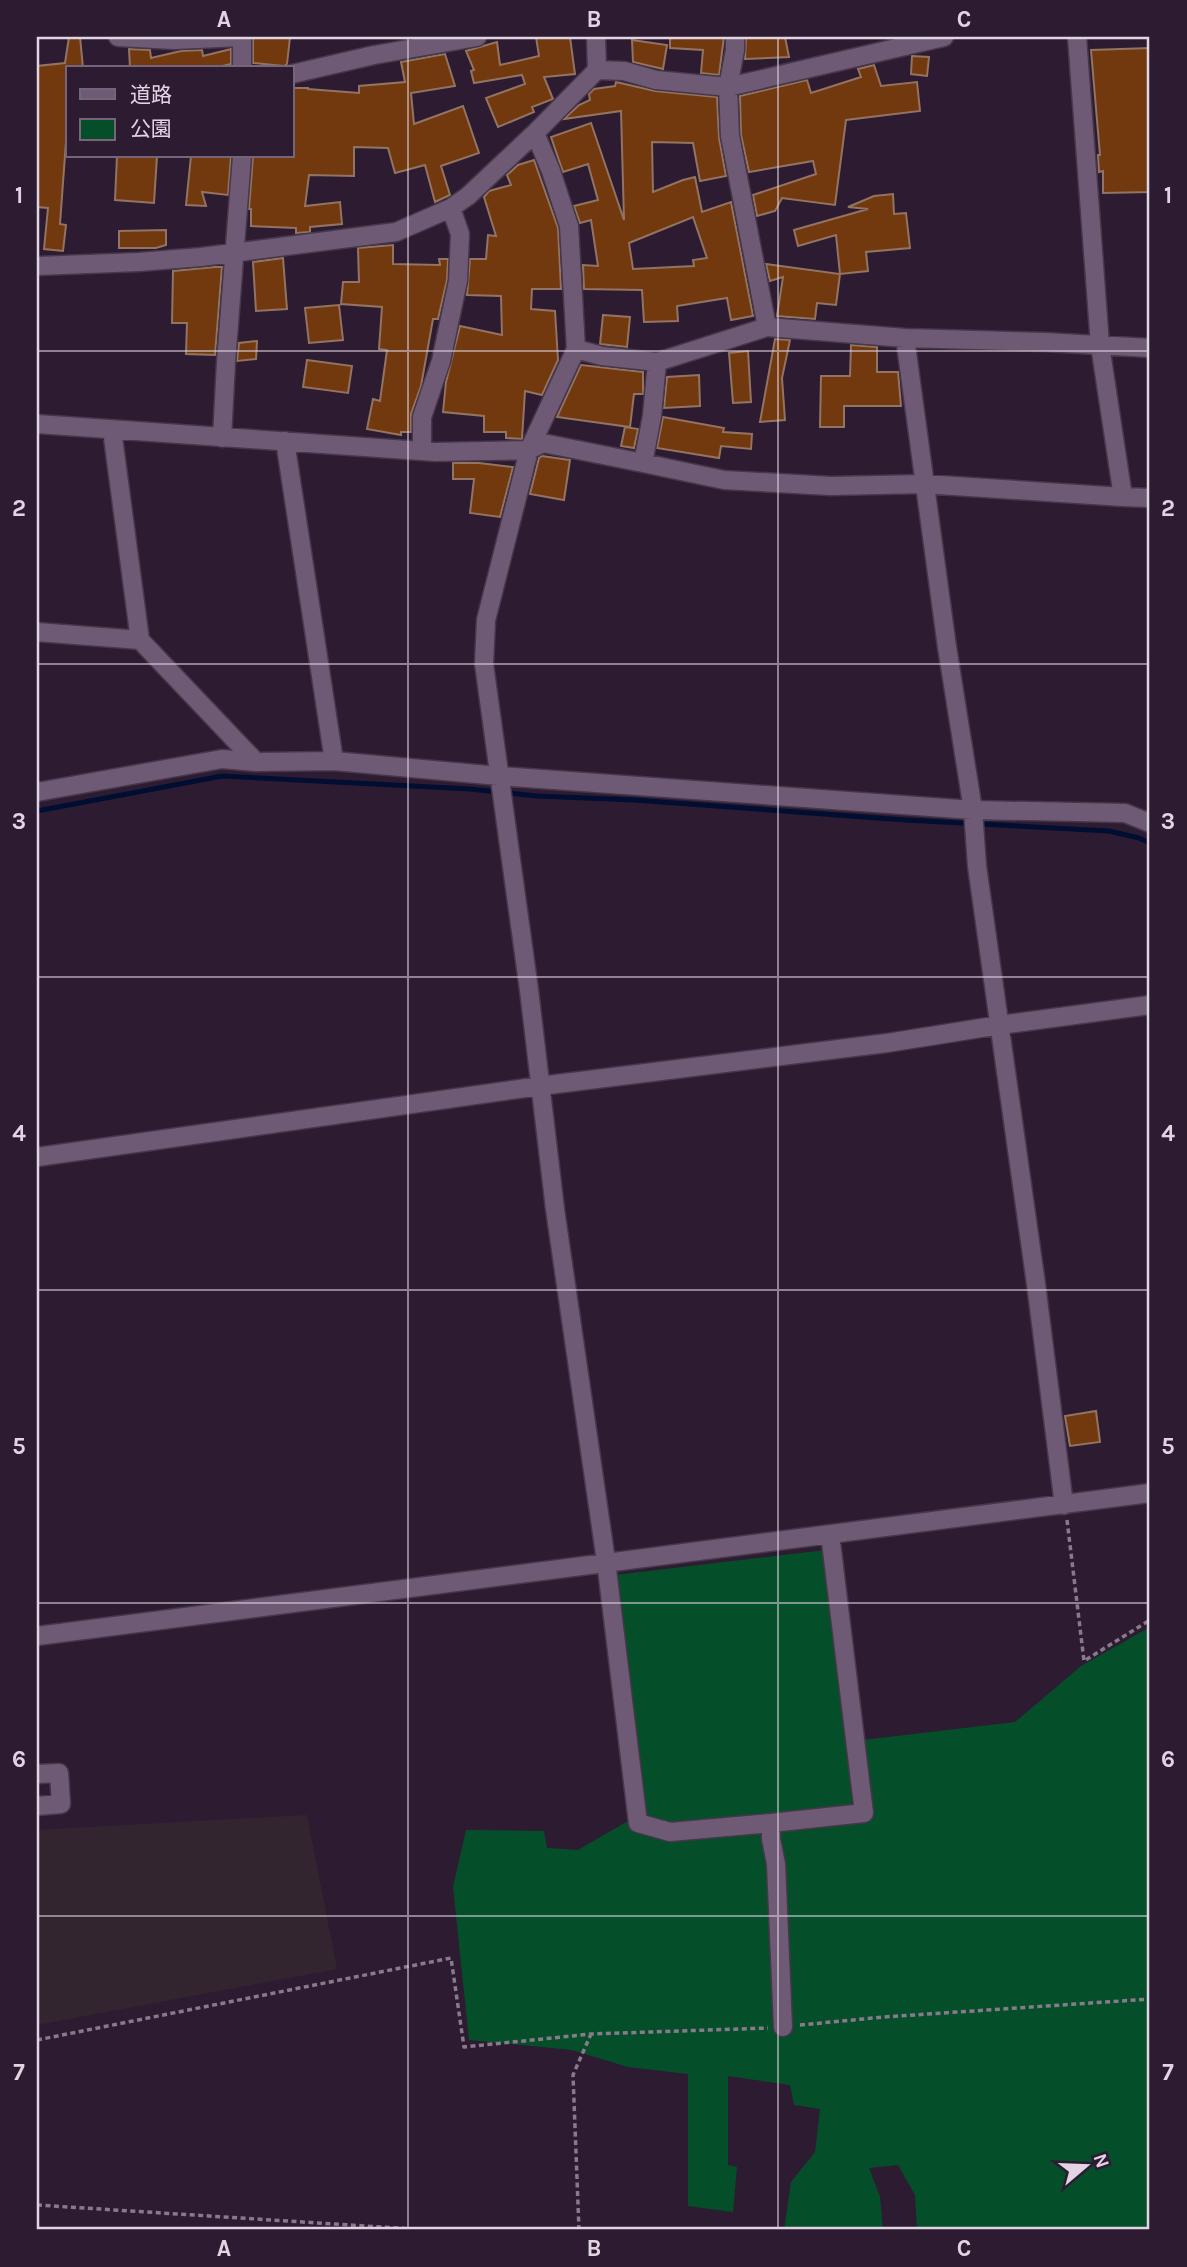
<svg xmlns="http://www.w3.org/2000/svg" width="1187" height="2267" font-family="Karla,'Noto Sans JP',sans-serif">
	<rect width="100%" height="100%" fill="#2d1b32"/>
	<path fill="#332530" d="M 307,1815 L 337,1969 L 37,2025 L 37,1830 Z"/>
	<path fill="#044f2a" d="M 826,1550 L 856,1807 L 672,1826 L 644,1818 L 615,1575 Z
		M 1150,1627 L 1150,2230 L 917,2230 L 915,2195 L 898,2165 L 869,2168 L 880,2197 L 883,2230 L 784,2230 L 791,2182 L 815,2152 L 820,2109 L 794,2105 L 790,2085 L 728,2076 L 728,2165 L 737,2167 L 733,2212 L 688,2206 L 688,2074 L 628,2067 L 572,2050 L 469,2040 L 453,1887 L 466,1830 L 544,1831 L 547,1848 L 578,1850 L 628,1821 L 666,1838 L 869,1819 L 863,1740 L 1015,1722 L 1081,1666 Z"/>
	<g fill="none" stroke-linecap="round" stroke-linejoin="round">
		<path stroke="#000e31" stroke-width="5" d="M 37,811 L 222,776 L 470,789 L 537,796 L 634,800 L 905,820 L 1109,831 L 1139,838 L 1150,843"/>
	</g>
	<path fill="#72390e" stroke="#937361" stroke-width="2" fill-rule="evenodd" d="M 69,37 L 80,37 L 83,68 L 68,68 L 68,114 L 60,224 L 66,225 L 63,251 L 44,249 L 48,208 L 37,207 L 37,66 L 65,63 Z
		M 253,37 L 290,37 L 287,64 L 284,66 L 253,63 Z
		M 536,37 L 570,37 L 575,74 L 544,77 L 553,99 L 532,107 L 534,112 L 498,127 L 486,98 L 525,84 L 522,75 L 474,83 L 471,71 L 474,70 L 466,51 L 497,42 L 500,65 L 539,56 Z
		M 670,37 L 724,37 L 719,75 L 701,73 L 703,50 L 670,48 Z
		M 746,37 L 785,37 L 789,57 L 745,59 Z
		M 632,40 L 667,45 L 663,69 L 633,62 Z
		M 1150,48 L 1150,192 L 1103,193 L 1103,171 L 1099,172 L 1098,155 L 1100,155 L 1091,50 Z
		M 129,49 L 150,50 L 151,58 L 181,51 L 202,50 L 203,56 L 231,49 L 231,64 L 214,68 L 130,68 Z
		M 445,54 L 455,86 L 411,93 L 414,124 L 463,106 L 479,153 L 441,166 L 450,195 L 435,202 L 425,165 L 395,173 L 388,148 L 354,147 L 354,176 L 309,175 L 305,206 L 340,202 L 342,224 L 310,227 L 310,232 L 296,233 L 296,228 L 251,226 L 251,209 L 249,209 L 253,156 L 292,156 L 292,88 L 308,88 L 308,89 L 359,93 L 359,86 L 405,82 L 401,62 Z
		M 912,56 L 929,57 L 927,76 L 911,74 Z
		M 874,65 L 881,86 L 917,82 L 920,111 L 846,120 L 835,205 L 782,198 L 775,211 L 757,216 L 753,195 L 816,174 L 813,161 L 749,172 L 741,135 L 740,96 L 807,80 L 811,93 L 861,77 L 858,69 Z
		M 616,82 L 655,91 L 717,97 L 719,138 L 726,176 L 700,181 L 693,143 L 652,142 L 653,192 L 683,180 L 695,177 L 702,212 L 731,202 L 753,316 L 731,320 L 727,298 L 677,306 L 678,321 L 644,322 L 642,290 L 584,289 L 583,265 L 598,266 L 591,220 L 580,223 L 574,206 L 598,200 L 588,164 L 563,172 L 551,137 L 591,123 L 624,220 L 621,111 L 564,119 L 579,105 L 590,100 L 589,94 L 594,89 L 615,86 ZM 693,217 L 707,258 L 693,260 L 694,266 L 633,269 L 629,243 Z
		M 117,156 L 157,156 L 154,203 L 115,200 Z
		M 191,156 L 231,156 L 228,195 L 202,192 L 206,206 L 186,205 Z
		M 534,160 L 558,228 L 561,289 L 532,289 L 531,309 L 555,311 L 558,360 L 542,395 L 525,391 L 522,439 L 506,438 L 506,432 L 484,432 L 484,416 L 443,412 L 446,382 L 460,326 L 502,335 L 501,296 L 467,295 L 470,259 L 486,259 L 488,235 L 496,236 L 484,197 L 489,191 L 511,185 L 507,175 L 518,165 Z
		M 893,194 L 894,214 L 906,213 L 910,248 L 866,252 L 868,271 L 840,274 L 836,235 L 798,246 L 794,230 L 868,209 L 848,207 L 874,196 Z
		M 166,230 L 166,245 L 156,248 L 119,248 L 119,231 Z
		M 393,245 L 393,264 L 440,265 L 439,259 L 448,259 L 447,280 L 438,319 L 433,319 L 421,386 L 411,414 L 411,432 L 401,432 L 401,435 L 367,429 L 373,399 L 380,401 L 387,350 L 379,349 L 382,307 L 341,304 L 343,282 L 359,282 L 358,248 Z
		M 283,258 L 287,309 L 256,311 L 253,262 Z
		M 766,264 L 840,274 L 836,305 L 817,303 L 815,319 L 777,316 L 783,277 L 770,281 Z
		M 215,267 L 222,267 L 215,355 L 186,354 L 187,323 L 172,323 L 173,271 Z
		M 339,305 L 343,340 L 309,343 L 305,308 Z
		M 603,315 L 630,317 L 627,347 L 600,344 Z
		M 775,339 L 790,340 L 782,378 L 785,420 L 760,422 Z
		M 257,341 L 256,359 L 237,361 L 239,343 Z
		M 851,345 L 877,347 L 877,372 L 898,372 L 901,406 L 844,406 L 844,427 L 820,427 L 821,376 L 850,376 Z
		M 748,351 L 751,402 L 733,403 L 729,353 Z
		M 307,360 L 352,366 L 348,393 L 303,387 Z
		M 581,365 L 643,372 L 643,394 L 634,394 L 630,427 L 557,417 Z
		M 699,375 L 700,406 L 664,408 L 667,377 Z
		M 663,417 L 724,428 L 723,432 L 752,434 L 751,449 L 721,446 L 719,458 L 657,448 Z
		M 625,427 L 638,429 L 634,448 L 621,446 Z
		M 542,456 L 570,460 L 564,500 L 530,494 L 539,458 Z
		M 479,463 L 513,467 L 500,517 L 470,513 L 474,479 L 453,479 L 453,463 Z
		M 1096,1411 L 1100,1442 L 1070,1446 L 1065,1416 Z"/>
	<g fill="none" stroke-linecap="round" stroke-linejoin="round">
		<g stroke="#46374a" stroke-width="21">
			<path id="minor" d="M 118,37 L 174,40 L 241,37
				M 735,37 L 735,50 L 728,87 L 730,136 L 767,327
				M 242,68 L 242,37
				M 597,70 L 624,71 L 656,80 L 728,87 L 944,37
				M 292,74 L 374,55 L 477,37
				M 535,133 L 551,171 L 569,226 L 576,349 L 529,450 L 486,620 L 484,664 L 529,990 L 555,1209 L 606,1561 L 638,1823 L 670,1832 L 771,1823 L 771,1839 L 776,1864 L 783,2027
				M 37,266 L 139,262 L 201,257 L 396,232 L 451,208 L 468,196 L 535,133 L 597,70 L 596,37
				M 905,338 L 947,647 L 973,810 L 977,866 L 1036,1284 L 1064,1505
				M 576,349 L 602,356 L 657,362 L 767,327 L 905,338 L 1045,342 L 1150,348
				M 37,424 L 436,452 L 529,450 L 543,443 L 643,463 L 652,416 L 657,362
				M 222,438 L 226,362 L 242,156
				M 422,451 L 422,417 L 441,361 L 458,281 L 460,234 L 451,208
				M 643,463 L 724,480 L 831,486 L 924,484 L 1123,497 L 1100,345 L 1077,37
				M 1123,497 L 1150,498
				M 37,632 L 140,640 L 112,430
				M 334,761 L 499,776 L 973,810 L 1125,813 L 1150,823
				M 256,762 L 334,761 L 285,441
				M 37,792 L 222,759 L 256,762 L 140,640
				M 37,1157 L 540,1086 L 887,1043 L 1000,1025 L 1150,1005
				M 37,1636 L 1150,1493
				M 37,1774 L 59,1773 L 61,1804 L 37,1806
				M 771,1823 L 864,1813 L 830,1534"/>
		</g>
		<path stroke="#88798c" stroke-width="3.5" stroke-dasharray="5 3.5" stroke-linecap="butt" d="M 1067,1520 L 1084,1661 L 1150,1620
			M 800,2025 L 884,2017 L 1150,1999
			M 37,2040 L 451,1958 L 464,2047 L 591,2034 L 768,2028
			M 37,2205 L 428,2230
			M 579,2230 L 573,2075 L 591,2034"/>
		<use href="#minor" stroke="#6f5a75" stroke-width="18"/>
	</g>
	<path fill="none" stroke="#e1d5e4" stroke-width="2" stroke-opacity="0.55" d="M 408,37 L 408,2230M 778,37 L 778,2230M 37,351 L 1150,351M 37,664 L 1150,664M 37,977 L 1150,977M 37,1290 L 1150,1290M 37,1603 L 1150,1603M 37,1916 L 1150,1916"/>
	<rect width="1187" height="2267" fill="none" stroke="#2d1b32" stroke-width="77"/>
	<rect x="66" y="66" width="228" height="91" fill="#2d1b32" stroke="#756579" stroke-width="2"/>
	<rect x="80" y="89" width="35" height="10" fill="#6f5a75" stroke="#756579" stroke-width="2"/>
	<text x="130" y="102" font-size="21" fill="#e1d5e4">道路</text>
	<rect x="80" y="119" width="35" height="21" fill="#044f2a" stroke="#756579" stroke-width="2"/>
	<text x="130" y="136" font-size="21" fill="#e1d5e4">公園</text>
	<g transform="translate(1086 2166) rotate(71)" stroke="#2d1b32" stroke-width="5" paint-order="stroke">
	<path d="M0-5L12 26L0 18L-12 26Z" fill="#e1d5e4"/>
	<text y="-10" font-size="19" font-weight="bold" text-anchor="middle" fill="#e1d5e4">N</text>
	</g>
	<rect x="38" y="38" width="1110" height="2190" fill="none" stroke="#e1d5e4" stroke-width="2.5"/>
	<g font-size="23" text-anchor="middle" font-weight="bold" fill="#e1d5e4">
		<text x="224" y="27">A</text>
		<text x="594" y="27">B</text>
		<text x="964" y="27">C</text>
		<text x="19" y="203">1</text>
		<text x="1168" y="203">1</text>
		<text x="19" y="516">2</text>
		<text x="1168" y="516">2</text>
		<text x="19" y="829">3</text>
		<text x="1168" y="829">3</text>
		<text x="19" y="1141">4</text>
		<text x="1168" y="1141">4</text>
		<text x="19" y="1454">5</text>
		<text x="1168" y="1454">5</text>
		<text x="19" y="1767">6</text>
		<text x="1168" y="1767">6</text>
		<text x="19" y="2080">7</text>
		<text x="1168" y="2080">7</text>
		<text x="224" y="2256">A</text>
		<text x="594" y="2256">B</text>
		<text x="964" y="2256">C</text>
	</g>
</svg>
